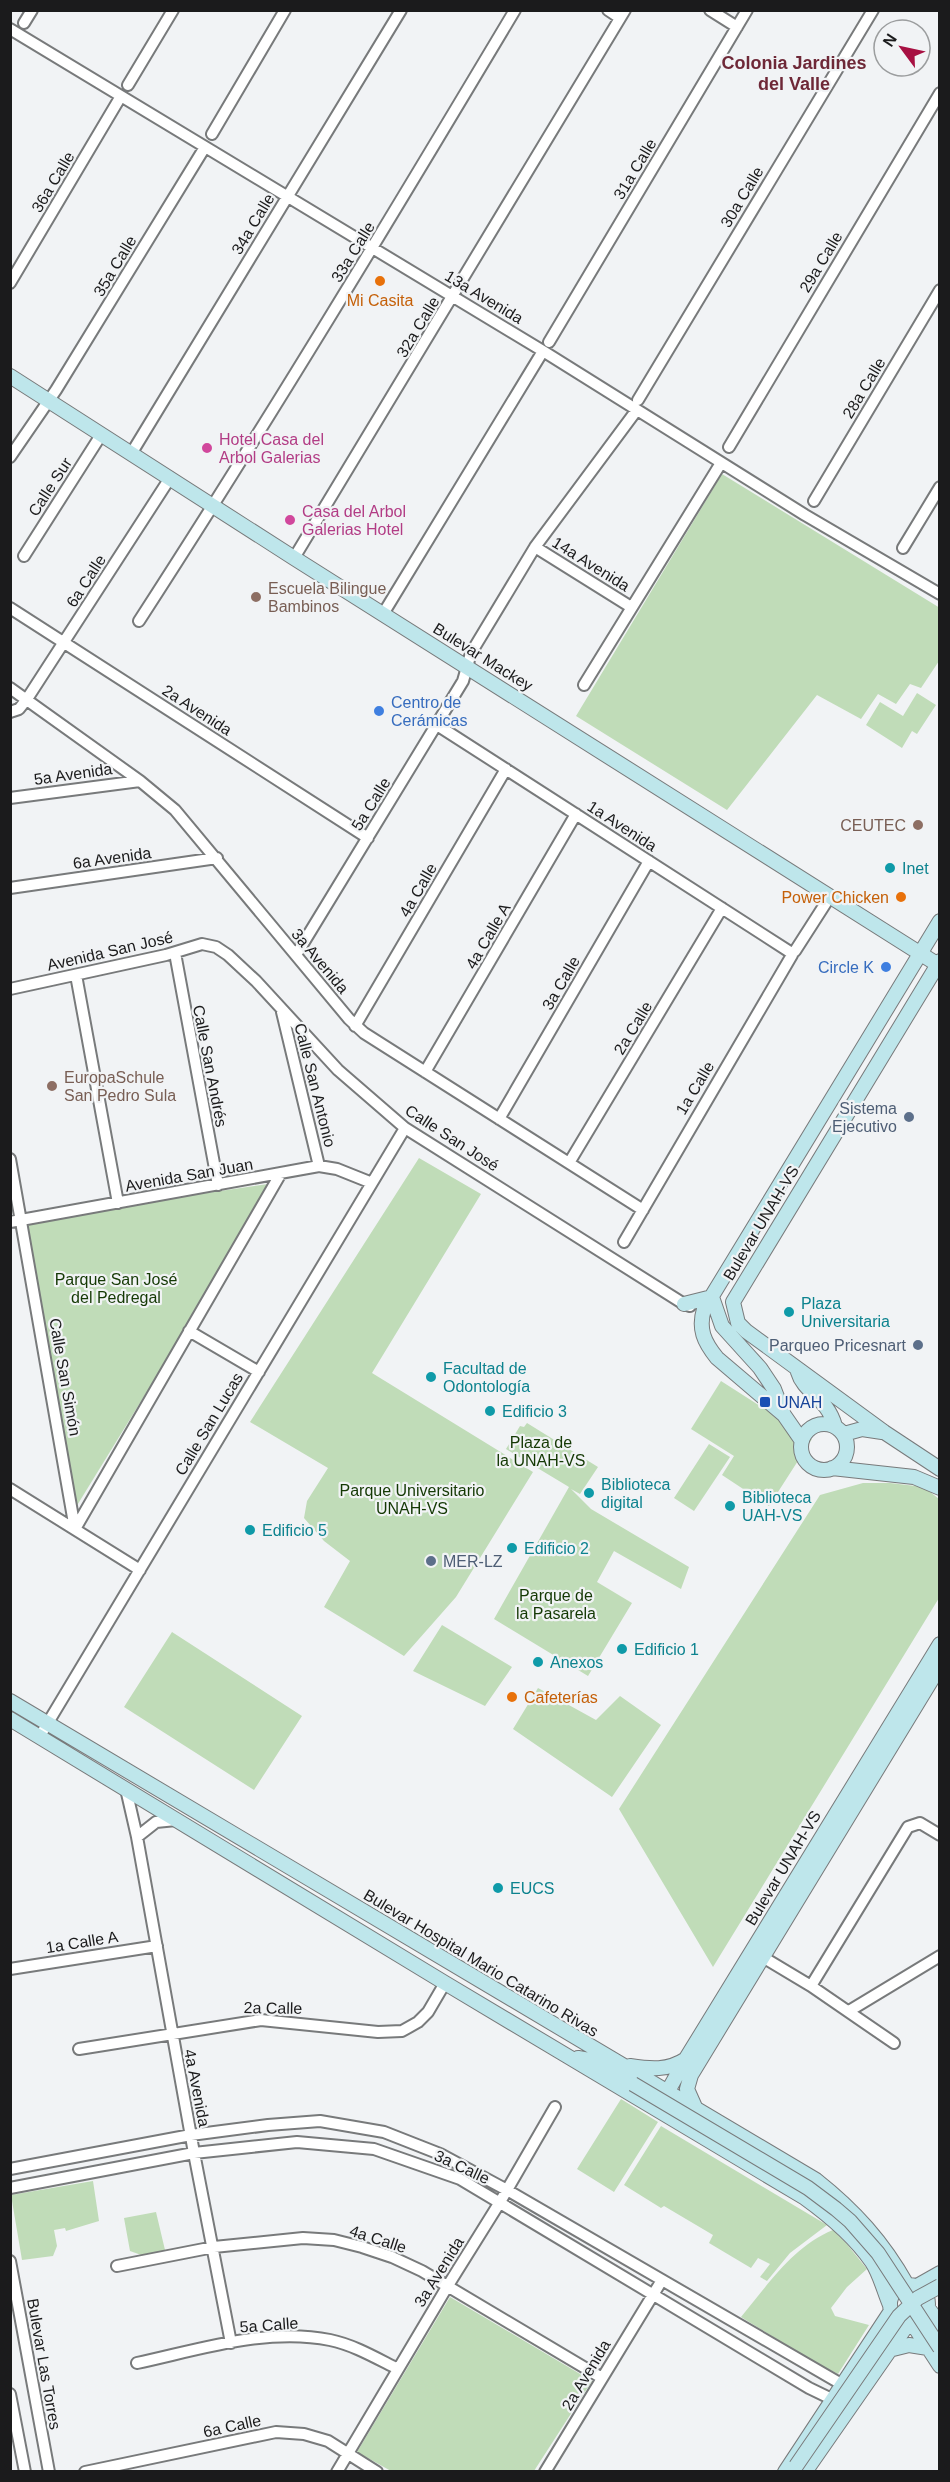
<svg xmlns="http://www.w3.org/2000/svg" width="950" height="2482" font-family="Helvetica,sans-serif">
	<rect width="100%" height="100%" fill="#f1f3f5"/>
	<path fill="#c0dcb8" d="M 722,474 L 940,608 L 939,661 L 921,688 L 910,684 L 896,704 L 878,694 L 861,719 L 817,695 L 727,810 L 576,716 Z
		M 917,693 L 936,705 L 917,734 L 912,731 L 902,748 L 866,725 L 880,702 L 903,716 Z
		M 419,1158 L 481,1194 L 372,1373 L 533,1472 L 456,1597 L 404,1656 L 324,1607 L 350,1561 L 324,1541 L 304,1518 L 307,1501 L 328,1468 L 250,1422 Z
		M 275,1183 L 73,1512 L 22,1220 Z
		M 721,1381 L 812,1439 L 769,1506 L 722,1475 L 734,1456 L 691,1429 Z
		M 527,1423 L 598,1467 L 580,1494 L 571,1489 L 591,1509 L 689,1567 L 681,1589 L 614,1551 L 597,1582 L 632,1603 L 588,1676 L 494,1619 L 569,1487 L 506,1449 L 520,1426 L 524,1427 Z
		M 709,1444 L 730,1457 L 694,1511 L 674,1498 Z
		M 863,1483 L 890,1483 L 924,1487 L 939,1499 L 939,1598 L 713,1967 L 619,1809 L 820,1495 Z
		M 442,1625 L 512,1667 L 485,1706 L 413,1671 Z
		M 172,1632 L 302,1716 L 254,1790 L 124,1707 Z
		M 538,1688 L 596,1720 L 620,1696 L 661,1725 L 612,1797 L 513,1729 Z
		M 621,2099 L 658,2122 L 614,2192 L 577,2169 Z
		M 661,2126 L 827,2225 L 790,2253 L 767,2281 L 760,2277 L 770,2264 L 758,2258 L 751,2268 L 709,2243 L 713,2235 L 664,2206 L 661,2208 L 624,2185 Z
		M 93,2181 L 99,2221 L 66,2231 L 65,2228 L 54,2230 L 57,2246 L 53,2256 L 22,2260 L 11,2195 Z
		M 156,2212 L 165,2250 L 144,2256 L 130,2251 L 124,2218 Z
		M 833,2230 L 846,2243 L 867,2269 L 847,2287 L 831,2308 L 835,2316 L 869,2325 L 838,2374 L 807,2358 L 741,2317 C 768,2285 792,2247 833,2230 Z
		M 450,2297 L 592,2381 L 534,2471 L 391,2471 L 357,2452 Z"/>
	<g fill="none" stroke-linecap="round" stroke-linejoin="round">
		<g stroke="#787a7b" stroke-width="14">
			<path id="street" d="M 608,10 L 620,18
				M 710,10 L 737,27
				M 24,23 L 32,10
				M 10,29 L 543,351 L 805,515 L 940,594
				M 128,85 L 173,10
				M 212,134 L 285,10
				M 10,283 L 121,96
				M 549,342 L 747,10
				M 638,400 L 873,10
				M 729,447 L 940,93
				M 131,454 L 401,10
				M 10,457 L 56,390 L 205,147
				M 814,501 L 940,290
				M 535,547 L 631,607
				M 903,548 L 940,487
				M 24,556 L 101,435
				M 294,558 L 625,10
				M 10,608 L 368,838
				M 383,614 L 543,351
				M 139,621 C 269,420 392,216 515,10
				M 584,685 L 721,463
				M 10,688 L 140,781 L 175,810 L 349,1019 L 364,1033 L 643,1210
				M 10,712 L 19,709 L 27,699 L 170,478
				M 437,725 L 790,952 L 792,955 L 624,1242
				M 10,798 L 140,781
				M 10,888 L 217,858
				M 795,951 L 829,898
				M 175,953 L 218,1185
				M 296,955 L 463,681 L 471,653 L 535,547 L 636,411
				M 76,975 L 118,1203
				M 10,989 L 166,955 L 202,944 L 216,947 L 228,955 L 256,981 L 338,1070 L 405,1128 L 684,1304 L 690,1306
				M 282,1012 L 319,1166
				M 355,1026 L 506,769
				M 425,1072 L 576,814
				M 499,1119 L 649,861
				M 10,1159 L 75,1529
				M 569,1163 L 722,908
				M 10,1222 L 319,1166 L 337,1169 L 372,1183
				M 189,1331 L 259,1372
				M 10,1489 L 140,1570
				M 75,1529 L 281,1173
				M 40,1736 L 405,1128
				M 126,1789 L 137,1837 L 194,2153 L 231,2343
				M 137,1837 L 156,1822 L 176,1820
				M 761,1956 L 811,1986 L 894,2043
				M 10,1969 L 157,1946
				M 811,1986 L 908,1827 L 920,1823 L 940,1835
				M 849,2011 L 940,1956
				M 79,2049 L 261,2020 L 378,2032 L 402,2031 L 418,2022 L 428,2012 L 445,1983
				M 10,2169 L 191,2135 L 268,2125 L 320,2121 L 384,2132 L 440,2154 L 507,2190 L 843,2385
				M 10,2188 L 194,2153 L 297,2142 L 374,2149 L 460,2179 L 809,2388 L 840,2403
				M 10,2261 L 49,2472
				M 117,2266 L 214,2247 L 303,2238 L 334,2240 L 362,2247 L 392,2257 L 422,2271 L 602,2378
				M 137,2363 C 198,2350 267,2327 330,2340 C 354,2345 376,2358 398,2369
				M 10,2394 L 25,2472
				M 85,2472 L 276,2432 L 304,2434 L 328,2441 L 377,2472
				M 337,2472 L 447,2287 L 500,2202 L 555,2107
				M 545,2472 L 662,2280"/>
		</g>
		<g stroke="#787a7b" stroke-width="16">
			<path id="secondary" d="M 10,376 L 294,558 L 940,966
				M 940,961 L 733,1302 L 738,1323 L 746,1331 L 884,1432 L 940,1469
				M 712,1297 L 722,1326 L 760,1368 L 774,1389 L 784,1415 L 802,1441
				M 684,1304 L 712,1297
				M 798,1372 C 804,1393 827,1397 835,1426
				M 784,1415 L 717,1358 C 704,1342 698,1329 704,1309 L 940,921
				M801 1447a23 23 0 1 1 46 0a23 23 0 1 1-46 0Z
				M 844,1434 L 862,1429 L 882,1432
				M 832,1468 L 914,1477 L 940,1488
				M 10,1701 L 816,2180 C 854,2210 883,2242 907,2285
				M 10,1719 L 445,1983 L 805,2198 C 830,2216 854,2236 872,2262 C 880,2274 884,2291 890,2305
				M 578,2058 L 595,2061 L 633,2084
				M 630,2066 C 650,2069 668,2071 686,2059
				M 666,2099 L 668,2091 L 687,2057 L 940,1644
				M 695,2107 L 687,2089 L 691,2075 L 940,1666
				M890 2304a19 19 0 1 1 38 0a19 19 0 1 1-38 0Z
				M 917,2286 L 940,2273
				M 928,2308 L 940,2324
				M 912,2323 L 940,2366
				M 889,2350 L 909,2345 L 928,2348
				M 785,2472 L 891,2311
				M 805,2472 L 908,2324"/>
		</g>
		<use href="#street" stroke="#fff" stroke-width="10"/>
		<use href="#secondary" stroke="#bee6eb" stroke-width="14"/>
		<g stroke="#787a7b" stroke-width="16" stroke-linecap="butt">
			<path id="secondary-bridge" d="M 633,2084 L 808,2188 L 836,2209 L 850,2221 L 878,2253 L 940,2348
				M 796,2466 L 899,2316 L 918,2298 L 940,2286"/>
		</g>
		<use href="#secondary-bridge" stroke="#bee6eb" stroke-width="14"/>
	</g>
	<g fill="#e8710a" stroke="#f1f3f5" stroke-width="2">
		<circle cx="380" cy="281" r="6"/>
		<circle cx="901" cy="897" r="6"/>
		<circle cx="512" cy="1697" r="6"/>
	</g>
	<g fill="#d1479c" stroke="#f1f3f5" stroke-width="2">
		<circle cx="207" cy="448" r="6"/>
		<circle cx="290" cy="520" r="6"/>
	</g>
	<g fill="#8d6e63" stroke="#f1f3f5" stroke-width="2">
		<circle cx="256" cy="597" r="6"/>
		<circle cx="918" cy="825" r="6"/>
		<circle cx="52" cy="1086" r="6"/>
	</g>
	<g fill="#3f7fe0" stroke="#f1f3f5" stroke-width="2">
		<circle cx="379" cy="711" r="6"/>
		<circle cx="886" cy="967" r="6"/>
	</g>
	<g fill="#0f9aa8" stroke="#f1f3f5" stroke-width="2">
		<circle cx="890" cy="868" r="6"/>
		<circle cx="789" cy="1312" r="6"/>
		<circle cx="431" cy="1377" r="6"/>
		<circle cx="490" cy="1411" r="6"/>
		<circle cx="589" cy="1493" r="6"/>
		<circle cx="730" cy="1506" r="6"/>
		<circle cx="250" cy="1530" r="6"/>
		<circle cx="512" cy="1548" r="6"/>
		<circle cx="622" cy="1649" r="6"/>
		<circle cx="538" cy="1662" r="6"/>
		<circle cx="498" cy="1888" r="6"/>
	</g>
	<g fill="#5c6f8a" stroke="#f1f3f5" stroke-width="2">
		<circle cx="909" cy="1117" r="6"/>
		<circle cx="918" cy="1345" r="6"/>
		<circle cx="431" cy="1561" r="6"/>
	</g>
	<rect fill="#1a4fb4" stroke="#f1f3f5" stroke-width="2" x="759" y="1396" width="12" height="12" rx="3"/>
	<g text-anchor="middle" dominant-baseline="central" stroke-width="4.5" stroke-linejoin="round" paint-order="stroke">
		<g font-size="16" fill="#1b1b1c" stroke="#f1f3f5">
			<text transform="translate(635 169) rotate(-59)">31a Calle</text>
			<text transform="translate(53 182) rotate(-59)">36a Calle</text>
			<text transform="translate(742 197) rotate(-59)">30a Calle</text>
			<text transform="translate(253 224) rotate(-59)">34a Calle</text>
			<text transform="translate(353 252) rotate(-58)">33a Calle</text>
			<text transform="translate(821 262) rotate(-59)">29a Calle</text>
			<text transform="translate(115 266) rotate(-59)">35a Calle</text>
			<text transform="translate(484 297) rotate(31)">13a Avenida</text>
			<text transform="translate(418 327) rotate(-59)">32a Calle</text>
			<text transform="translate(864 388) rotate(-59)">28a Calle</text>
			<text transform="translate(50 487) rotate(-57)">Calle Sur</text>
			<text transform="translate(591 564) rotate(32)">14a Avenida</text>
			<text transform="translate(86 581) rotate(-57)">6a Calle</text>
			<text transform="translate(483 657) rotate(32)">Bulevar Mackey</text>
			<text transform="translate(197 710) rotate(33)">2a Avenida</text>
			<text transform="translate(73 774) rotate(-8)">5a Avenida</text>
			<text transform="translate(371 804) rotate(-58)">5a Calle</text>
			<text transform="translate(622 826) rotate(33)">1a Avenida</text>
			<text transform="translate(112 858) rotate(-8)">6a Avenida</text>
			<text transform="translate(418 890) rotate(-60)">4a Calle</text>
			<text transform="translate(488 936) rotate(-60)">4a Calle A</text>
			<text transform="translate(110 951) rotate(-13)">Avenida San José</text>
			<text transform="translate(320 961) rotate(50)">3a Avenida</text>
			<text transform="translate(561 983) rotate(-60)">3a Calle</text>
			<text transform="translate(633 1028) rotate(-59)">2a Calle</text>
			<text transform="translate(210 1066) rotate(79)">Calle San Andrés</text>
			<text transform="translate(315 1085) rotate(76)">Calle San Antonio</text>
			<text transform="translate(695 1088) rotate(-59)">1a Calle</text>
			<text transform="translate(452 1138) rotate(33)">Calle San José</text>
			<text transform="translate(189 1175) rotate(-10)">Avenida San Juan</text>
			<text transform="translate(761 1223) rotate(-59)">Bulevar UNAH-VS</text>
			<text transform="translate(65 1377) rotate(80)">Calle San Simón</text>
			<text transform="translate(209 1424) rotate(-59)">Calle San Lucas</text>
			<text transform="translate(783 1868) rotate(-59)">Bulevar UNAH-VS</text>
			<text transform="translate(82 1942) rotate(-9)">1a Calle A</text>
			<text transform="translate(481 1963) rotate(31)">Bulevar Hospital Mario Catarino Rivas</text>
			<text transform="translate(273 2008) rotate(1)">2a Calle</text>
			<text transform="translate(197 2088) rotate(79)">4a Avenida</text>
			<text transform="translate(462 2167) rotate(25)">3a Calle</text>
			<text transform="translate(378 2239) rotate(18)">4a Calle</text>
			<text transform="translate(439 2272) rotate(-58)">3a Avenida</text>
			<text transform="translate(269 2325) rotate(-4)">5a Calle</text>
			<text transform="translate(44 2364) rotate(80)">Bulevar Las Torres</text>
			<text transform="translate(586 2375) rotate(-59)">2a Avenida</text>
			<text transform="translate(232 2426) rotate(-12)">6a Calle</text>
		</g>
		<g font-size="16" fill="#c56008" stroke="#f1f3f5">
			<text x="380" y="300">Mi Casita</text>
			<text x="889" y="897" text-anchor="end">Power Chicken</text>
			<text x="524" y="1697" text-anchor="start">Cafeterías</text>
		</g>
		<g font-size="16" fill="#b23c85" stroke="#f1f3f5" text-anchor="start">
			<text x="219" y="439">Hotel Casa del<tspan x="219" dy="18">Arbol Galerias</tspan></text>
			<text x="302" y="511">Casa del Arbol<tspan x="302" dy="18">Galerias Hotel</tspan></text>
		</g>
		<g font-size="16" fill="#785e54" stroke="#f1f3f5" text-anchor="start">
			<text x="268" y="588">Escuela Bilingue<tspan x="268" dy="18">Bambinos</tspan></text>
			<text x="906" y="825" text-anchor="end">CEUTEC</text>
			<text x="64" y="1077">EuropaSchule<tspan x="64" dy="18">San Pedro Sula</tspan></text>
		</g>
		<g font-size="16" fill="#366cbe" stroke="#f1f3f5" text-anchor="start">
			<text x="391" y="702">Centro de<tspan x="391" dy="18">Cerámicas</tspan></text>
			<text x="874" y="967" text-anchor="end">Circle K</text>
		</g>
		<g font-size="16" fill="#0d838f" stroke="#f1f3f5" text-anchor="start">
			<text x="902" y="868">Inet</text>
			<text x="801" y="1303">Plaza<tspan x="801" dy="18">Universitaria</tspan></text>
			<text x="443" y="1368">Facultad de<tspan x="443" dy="18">Odontología</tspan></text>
			<text x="502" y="1411">Edificio 3</text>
			<text x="601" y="1484">Biblioteca<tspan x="601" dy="18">digital</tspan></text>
			<text x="742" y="1497">Biblioteca<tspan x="742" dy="18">UAH-VS</tspan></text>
			<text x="262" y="1530">Edificio 5</text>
			<text x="524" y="1548">Edificio 2</text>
			<text x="634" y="1649">Edificio 1</text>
			<text x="550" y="1662">Anexos</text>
			<text x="510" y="1888">EUCS</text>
		</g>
		<g font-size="16" fill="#4e5e75" stroke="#f1f3f5" text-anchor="end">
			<text x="897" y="1108">Sistema<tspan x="897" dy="18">Ejecutivo</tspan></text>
			<text x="906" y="1345">Parqueo Pricesnart</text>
			<text x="443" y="1561" text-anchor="start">MER-LZ</text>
		</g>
		<g font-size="16" fill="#143904" stroke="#f1f3f5">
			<text x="116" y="1279">Parque San José<tspan x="116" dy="18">del Pedregal</tspan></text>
			<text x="541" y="1442">Plaza de<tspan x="541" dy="18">la UNAH-VS</tspan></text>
			<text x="412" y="1490">Parque Universitario<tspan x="412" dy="18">UNAH-VS</tspan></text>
			<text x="556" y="1595">Parque de<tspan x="556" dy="18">la Pasarela</tspan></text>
		</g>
		<g font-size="16" fill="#164399" stroke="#f1f3f5" text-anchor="start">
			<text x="777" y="1402">UNAH</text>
		</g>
		<g font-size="18" font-weight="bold" fill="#6e2837" stroke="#f1f3f5">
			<text x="794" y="63">Colonia Jardines<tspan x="794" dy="21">del Valle</tspan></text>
		</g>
	</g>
	<rect width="950" height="2482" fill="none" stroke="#1b1b1c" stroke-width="24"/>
	<g transform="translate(902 48) rotate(303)"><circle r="28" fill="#f1f3f5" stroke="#9b9d9e" stroke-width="1.5"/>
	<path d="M0-4.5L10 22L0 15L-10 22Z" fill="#a71042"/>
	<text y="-9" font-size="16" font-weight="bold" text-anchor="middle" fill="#1b1b1c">N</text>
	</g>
</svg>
